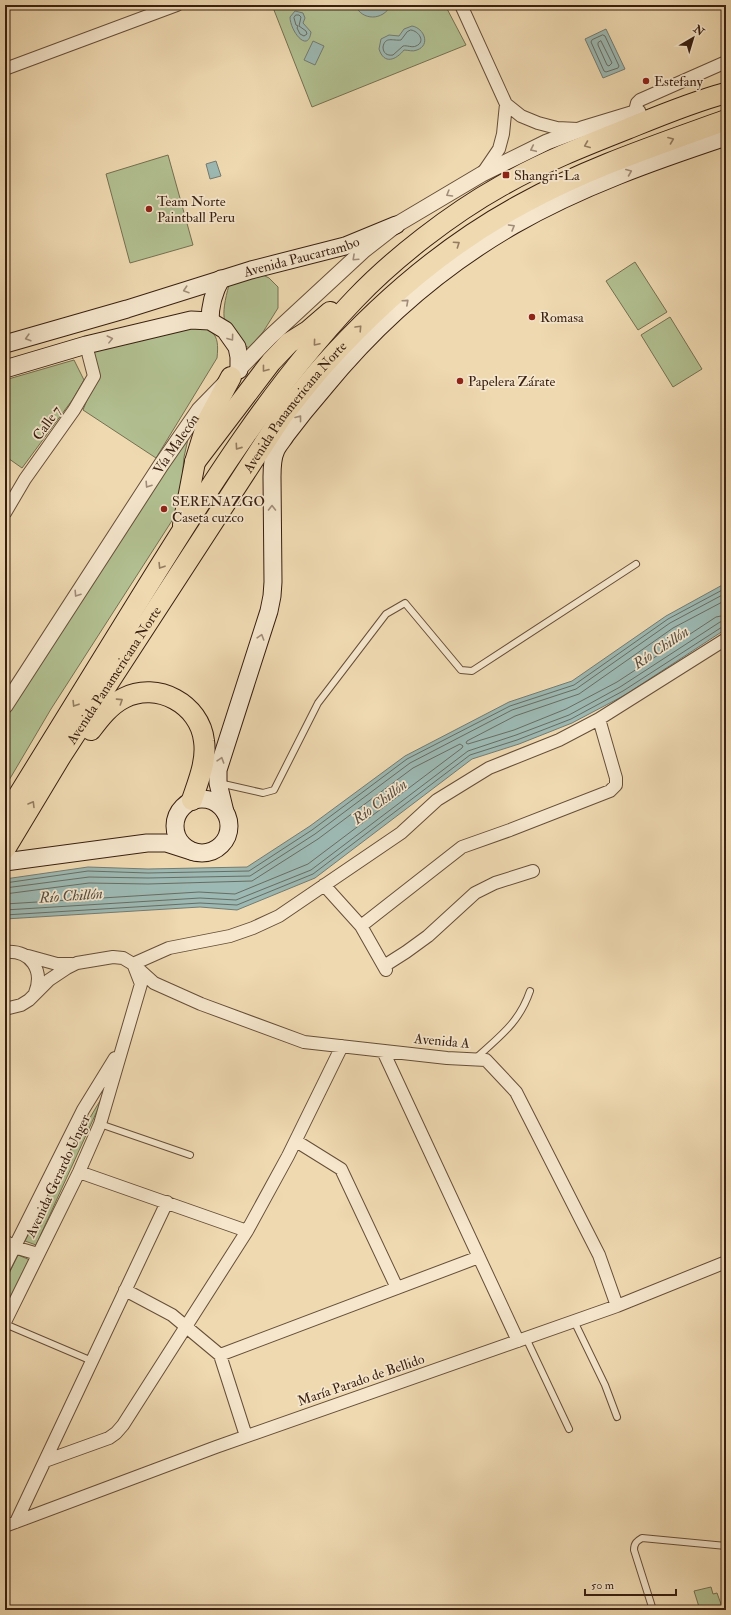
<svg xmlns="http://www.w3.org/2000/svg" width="731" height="1615" font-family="'IM FELL Double Pica',serif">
	<rect width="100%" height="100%" fill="#efd9b1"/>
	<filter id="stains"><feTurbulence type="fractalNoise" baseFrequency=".005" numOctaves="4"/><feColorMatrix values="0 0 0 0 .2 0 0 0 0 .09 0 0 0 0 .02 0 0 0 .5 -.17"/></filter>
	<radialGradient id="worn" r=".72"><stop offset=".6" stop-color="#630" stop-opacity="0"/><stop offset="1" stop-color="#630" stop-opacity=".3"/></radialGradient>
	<path fill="#b2c091" stroke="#757051" d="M 272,5 L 445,5 L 466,45 L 312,107 Z
		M 168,155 L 193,245 L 130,263 L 106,174 Z
		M 635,262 L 667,312 L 638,330 L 606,281 Z
		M 263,275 L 269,278 L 278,287 L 278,308 L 263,332 L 249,348 C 219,331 221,315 229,285 Z
		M 670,317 L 702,369 L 673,387 L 641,335 Z
		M 189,324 C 212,330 220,331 217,358 L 156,458 L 83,410 L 96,377 L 89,347 Z
		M 74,360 L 84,380 L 73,399 L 22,468 L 5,456 L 5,380 Z
		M 197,417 L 188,439 L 184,457 L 181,491 L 175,516 L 51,709 L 5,787 L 5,715 L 50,648 Z
		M 107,1089 L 36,1245 L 25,1241 L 66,1158 Z
		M 18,1255 L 30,1260 L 5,1311 L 5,1282 Z
		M 711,1587 L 713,1594 L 717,1593 L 721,1604 L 726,1603 L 726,1610 L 700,1610 L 694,1591 Z"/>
	<path fill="#9cb9b3" stroke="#747b72" d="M 355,5 L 391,5 C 383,21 362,21 355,5 Z
		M 295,11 L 303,13 L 305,18 L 303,23 L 311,32 C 308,54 290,31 290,17 Z
		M 412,26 C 424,28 431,45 417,50 C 413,52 408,50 404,50 C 396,60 384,65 379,49 L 381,39 L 389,35 L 399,36 L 404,29 Z
		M 606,29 L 625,69 L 603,78 L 585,39 Z
		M 313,41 L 324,46 L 315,65 L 304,60 Z
		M 216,161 L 221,176 L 210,179 L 206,164 Z
		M 726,583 L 726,629 L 625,695 L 572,723 L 519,744 L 472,759 L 315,878 L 237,910 L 200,907 L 5,919 L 5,879 L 88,867 L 148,869 L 247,867 L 310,826 L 405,756 L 509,702 L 572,681 L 666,616 Z"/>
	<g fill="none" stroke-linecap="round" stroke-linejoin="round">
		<path stroke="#6a6c62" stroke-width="1" d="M 296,15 L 299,15 L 301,17 L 299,26 L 306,31 L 307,34 L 304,36 L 300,34 L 297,28 L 298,26 L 296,25 L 294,18 Z
			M 411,30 C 419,31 426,42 416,46 C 412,48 407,45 403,46 L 393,55 C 387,56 383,53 383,47 C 385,36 393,41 401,40 L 407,32 Z
			M 603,35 L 605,36 L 619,66 L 618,68 L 606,72 L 604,71 L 591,42 L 592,40 Z
			M 601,41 L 612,63 L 609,66 L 607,65 L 598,45 L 598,43 Z
			M 726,600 L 673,628 L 579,694 L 515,716 L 467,741 L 466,743 L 468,744 L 514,730 L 566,709 L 617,682 L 716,617 L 726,615
			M 5,883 L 88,871 L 148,873 L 249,871 L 312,830 L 407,759 L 510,706 L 574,685 L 668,619 L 726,588
			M 5,888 L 89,877 L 148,878 L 250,876 L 315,834 L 410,763 L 512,710 L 576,689 L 670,623 L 726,593
			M 5,894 L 89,883 L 148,884 L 252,881 L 318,839 L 413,768 L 460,744 L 463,746 L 462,748 L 308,864 L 235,894 L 199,892 L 5,904
			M 5,910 L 200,898 L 236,900 L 311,870 L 468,751 L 516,735 L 569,715 L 620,687 L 720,622 L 726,621
			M 5,915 L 200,903 L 237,905 L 313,874 L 470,755 L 517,740 L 571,719 L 623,691 L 722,627 L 726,626"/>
		<g stroke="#664e39" stroke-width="8">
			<path id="service" d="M 219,783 L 263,793 L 274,790 L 318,703 L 386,614 L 405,603 L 461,670 L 472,671 L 636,564
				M 476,1058 C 500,1036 519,1023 530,991
				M 100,1124 L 190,1155
				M 574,1321 L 605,1385 L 617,1417
				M 5,1324 L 92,1361
				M 526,1338 L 569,1429
				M 653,1610 L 634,1550 C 634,1543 637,1541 642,1538 L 726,1546"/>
		</g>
		<g stroke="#664e39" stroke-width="14">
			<path id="minor" d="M 461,5 L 506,104 L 521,116 L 538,123 L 557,128 L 578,129
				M 5,69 L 177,5
				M 638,112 L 636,107 L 637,103 L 640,100 L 726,62
				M 482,174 L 499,149 L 503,134 L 506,104
				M 5,513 L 25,479 L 74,410 L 94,376 L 86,345
				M 324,885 L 361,926 L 386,970
				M 361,926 L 462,847 L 510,830 L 610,791 L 616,785 L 616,778 L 599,719
				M 5,952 C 31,950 44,970 35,993
				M 28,956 L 57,964 L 72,964
				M 133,964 L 169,948 L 230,936 L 253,928 L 279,916 L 401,833 L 437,800 L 489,768 L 559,740 L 599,719 L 726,639
				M 384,966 L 406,952 L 428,936 L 475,893 L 495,883 L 533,871
				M 5,1009 L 21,1005 L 29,1000 L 49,980 L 67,968 L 77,963 L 113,957 L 123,958 L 133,964 L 154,983 L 201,1004 L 304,1042 L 447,1058 L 486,1060 L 516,1092 L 599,1255 L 617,1306
				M 383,1051 L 518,1341
				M 296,1141 L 341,1169 L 397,1288
				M 79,1172 L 247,1231
				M 5,1241 L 14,1247 L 38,1254
				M 5,1266 L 83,1110 L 115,1058
				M 125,1290 L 172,1315 L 220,1355 L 246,1436
				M 5,1322 L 79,1172 L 100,1124 L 141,984 L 134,966
				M 220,1355 L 479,1257
				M 45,1461 L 109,1438 L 116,1433 L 123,1425 L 247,1231 L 288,1156 L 342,1046
				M 16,1522 L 167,1202
				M 5,1526 L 216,1447 L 617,1306 L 726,1262"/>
		</g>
		<g stroke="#664e39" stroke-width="17">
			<g id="tertiary">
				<path id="s1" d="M 5,706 L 161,465 L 199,410 L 270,337 L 364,250 L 396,225 L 482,174 L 547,142 L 582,129 L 638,112"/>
			</g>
		</g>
		<g stroke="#381f11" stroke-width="19">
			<g id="secondary">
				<path d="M 210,321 C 210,305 213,293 221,279"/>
				<path id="s2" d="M 5,344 L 127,309 L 251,270 L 345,246 L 396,225"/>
				<path d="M 5,369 L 86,345 L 191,320 L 210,321 L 225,330 L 237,347 L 239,357 L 239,370"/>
				<circle cx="202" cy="826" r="27"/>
				<path d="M 225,812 L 218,783 L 218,770 L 269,611 L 272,596 L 273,582 L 272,477 C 272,469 272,458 276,450 C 278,445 283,440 286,435 C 298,419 311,403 324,388 C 377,323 441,267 514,225 C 580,187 654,161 726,137"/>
				<path d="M 5,862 L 147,843 L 166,843 L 194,852"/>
			</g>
		</g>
		<g stroke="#381f11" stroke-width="22">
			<g id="trunk">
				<path d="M 195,462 L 271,362 L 289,343 L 308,331 L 330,312"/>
				<path d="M 183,525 L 195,462 L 208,420 L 231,377"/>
				<path d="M 91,730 C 100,718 110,705 124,698 C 157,681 200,704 204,741 C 207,761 198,782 192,800"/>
				<path d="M 5,817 C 52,740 100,664 147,587 C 209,487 273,385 355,299 C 394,258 451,214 501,186 C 541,163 584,146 627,129 C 659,116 692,102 726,93"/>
				<path id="s3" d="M 5,849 L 61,756 L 282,416 C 295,400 308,383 322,367 C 380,302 446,245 522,204 C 587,168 657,145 726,120"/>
			</g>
		</g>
		<use href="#service" stroke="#f5e6cc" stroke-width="6"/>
		<use href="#minor" stroke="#f5e6cc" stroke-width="12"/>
		<use href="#tertiary" stroke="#f5e6cc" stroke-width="15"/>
		<use href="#secondary" stroke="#f5e6cc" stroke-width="17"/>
		<use href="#trunk" stroke="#efd9b1" stroke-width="20"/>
	</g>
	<defs><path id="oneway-chevron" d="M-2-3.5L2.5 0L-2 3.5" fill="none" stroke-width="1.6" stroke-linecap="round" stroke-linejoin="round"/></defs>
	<g stroke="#947c61">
		<use href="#oneway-chevron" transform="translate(671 140) rotate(-21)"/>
		<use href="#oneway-chevron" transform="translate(587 145) rotate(158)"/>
		<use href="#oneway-chevron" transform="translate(457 244) rotate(-34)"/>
		<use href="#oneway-chevron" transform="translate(359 328) rotate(-47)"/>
		<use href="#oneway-chevron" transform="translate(316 343) rotate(130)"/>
		<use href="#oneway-chevron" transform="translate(265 369) rotate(128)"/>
		<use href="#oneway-chevron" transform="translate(238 447) rotate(125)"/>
		<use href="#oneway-chevron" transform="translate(161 566) rotate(122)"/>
		<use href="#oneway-chevron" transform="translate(120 701) rotate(-33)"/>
		<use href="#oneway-chevron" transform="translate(75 704) rotate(122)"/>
		<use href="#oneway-chevron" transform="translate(32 804) rotate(-59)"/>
	</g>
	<g stroke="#a08c78">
		<use href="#oneway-chevron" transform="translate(533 149) rotate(155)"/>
		<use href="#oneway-chevron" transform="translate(629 172) rotate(-22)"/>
		<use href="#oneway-chevron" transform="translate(449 194) rotate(149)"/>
		<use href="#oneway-chevron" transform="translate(512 227) rotate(-30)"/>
		<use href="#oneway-chevron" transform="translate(355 258) rotate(137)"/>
		<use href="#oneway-chevron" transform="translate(186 290) rotate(162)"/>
		<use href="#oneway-chevron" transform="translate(406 302) rotate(-42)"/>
		<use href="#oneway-chevron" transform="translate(28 338) rotate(164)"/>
		<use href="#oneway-chevron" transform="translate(231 338) rotate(54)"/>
		<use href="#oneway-chevron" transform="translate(110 339) rotate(-14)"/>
		<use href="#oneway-chevron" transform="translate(299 418) rotate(-52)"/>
		<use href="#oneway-chevron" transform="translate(148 485) rotate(123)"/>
		<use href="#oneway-chevron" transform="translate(272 508) rotate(-90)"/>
		<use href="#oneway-chevron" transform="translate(77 594) rotate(123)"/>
		<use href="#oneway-chevron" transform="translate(261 637) rotate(-73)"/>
		<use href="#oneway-chevron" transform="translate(221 760) rotate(-72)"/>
	</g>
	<g fill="#8f2418" stroke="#f5e6cc" stroke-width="1.5">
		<circle cx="646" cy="81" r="4"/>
		<rect x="502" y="171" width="8" height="8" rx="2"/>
		<circle cx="149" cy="209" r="4"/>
		<circle cx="532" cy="317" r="4"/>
		<circle cx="460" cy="381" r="4"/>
		<circle cx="164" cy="509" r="4"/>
	</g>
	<g text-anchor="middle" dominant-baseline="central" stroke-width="3.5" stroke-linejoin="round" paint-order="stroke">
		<g font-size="14" fill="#381f11" stroke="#f5e6cc" text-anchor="start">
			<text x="654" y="81">Estefany</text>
			<text x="514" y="175">Shangri-La</text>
			<text x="157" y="201">Team Norte<tspan x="157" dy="16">Paintball Peru</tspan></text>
			<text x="540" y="317">Romasa</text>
			<text x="468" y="381">Papelera Zárate</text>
			<text x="172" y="501">SERENAZGO<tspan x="172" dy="16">Caseta cuzco</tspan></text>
		</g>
		<g font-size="14" fill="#381f11" stroke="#f5e6cc">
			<text stroke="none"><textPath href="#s2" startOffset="309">Avenida Paucartambo</textPath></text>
			<text stroke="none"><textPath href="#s3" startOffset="529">Avenida Panamericana Norte</textPath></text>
			<text transform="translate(47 423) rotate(-54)">Calle 7</text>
			<text stroke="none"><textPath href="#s1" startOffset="313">Vía Malecón</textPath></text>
			<text stroke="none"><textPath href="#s3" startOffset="205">Avenida Panamericana Norte</textPath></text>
			<text transform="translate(442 1041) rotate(5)">Avenida A</text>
			<text transform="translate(58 1176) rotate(-65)">Avenida Gerardo Unger</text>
			<text transform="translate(361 1380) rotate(-19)">María Parado de Bellido</text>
		</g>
		<g font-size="15" font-style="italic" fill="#564d42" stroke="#f5e6cc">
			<text transform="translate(661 648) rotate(-34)">Río Chillón</text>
			<text transform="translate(380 802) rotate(-37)">Río Chillón</text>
			<text transform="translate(71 896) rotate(-4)">Río Chillón</text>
		</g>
	</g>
	<rect width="731" height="1615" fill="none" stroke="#efd9b1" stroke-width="20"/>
	<rect x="6" y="6" width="719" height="1603" fill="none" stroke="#381f11" stroke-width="2"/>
	<rect x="10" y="10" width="711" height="1595" fill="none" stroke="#381f11"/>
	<g transform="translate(693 38) rotate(38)" stroke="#f5e6cc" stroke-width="3" paint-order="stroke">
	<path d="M0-3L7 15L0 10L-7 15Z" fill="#381f11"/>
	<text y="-6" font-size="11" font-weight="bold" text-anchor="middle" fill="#381f11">N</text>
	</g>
	<path d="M585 1589v6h91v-6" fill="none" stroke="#381f11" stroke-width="2"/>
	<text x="591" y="1589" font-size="12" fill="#381f11" stroke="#f5e6cc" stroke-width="3" paint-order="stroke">50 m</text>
	<rect width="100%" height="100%" filter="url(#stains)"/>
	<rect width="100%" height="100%" fill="url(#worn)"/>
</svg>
